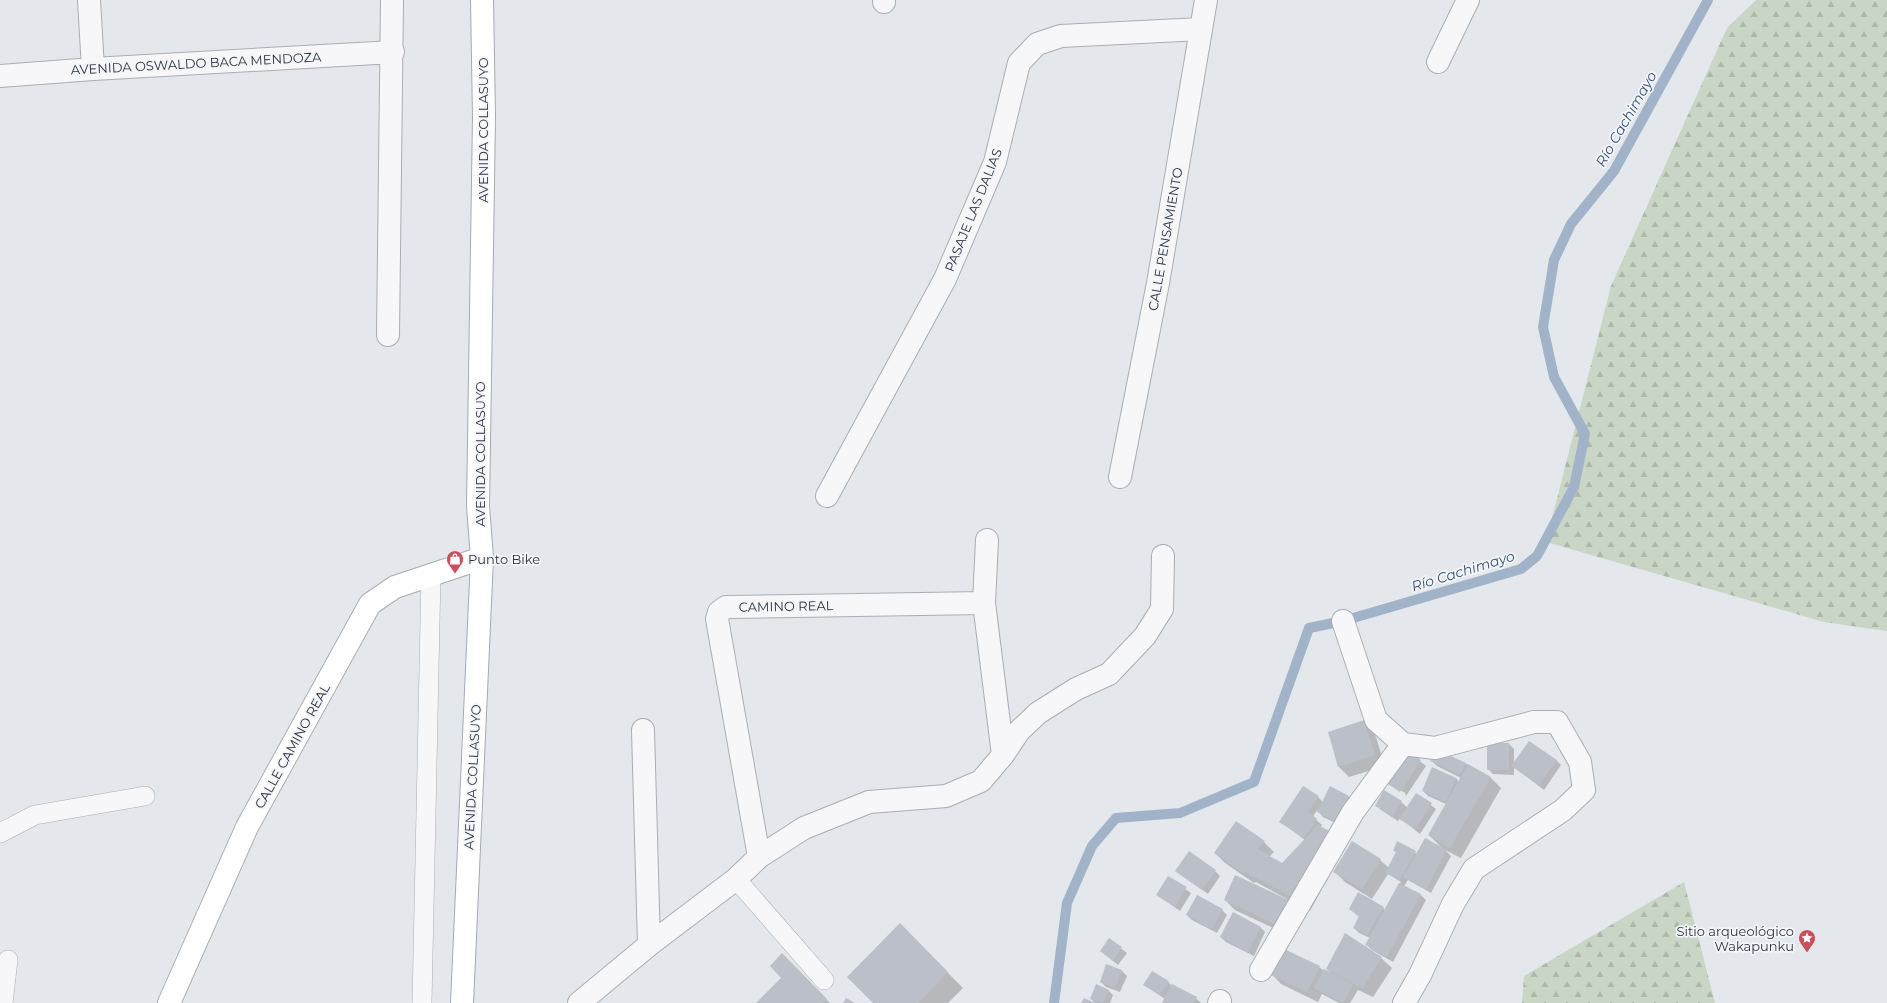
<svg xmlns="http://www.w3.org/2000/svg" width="1887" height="1003" font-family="Montserrat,sans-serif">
	<defs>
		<pattern id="forest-firs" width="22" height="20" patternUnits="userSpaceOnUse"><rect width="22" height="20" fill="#c9d5c5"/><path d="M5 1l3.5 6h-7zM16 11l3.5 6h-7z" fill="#adb7aa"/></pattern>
	</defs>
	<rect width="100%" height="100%" fill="#e4e7eb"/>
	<path fill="url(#forest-firs)" d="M 1756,0 L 1887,0 L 1887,631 L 1824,622 L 1546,542 L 1611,286 L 1727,28 Z
		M 1684,882 L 1715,1003 L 1522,1003 L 1524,976 Z"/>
	<path fill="#0003" d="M 1364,721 L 1374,731 L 1385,766 L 1349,777 L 1339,767 Z
		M 1509,744 L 1514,749 L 1514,765 L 1556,760 L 1561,765 L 1544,790 L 1514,767 L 1514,775 L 1493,774 L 1488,769 Z
		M 1409,753 L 1426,766 L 1406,796 L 1405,793 L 1394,786 Z
		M 1432,761 L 1465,763 L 1491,778 L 1501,788 L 1461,858 L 1445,850 L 1451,856 L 1431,893 L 1408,880 L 1404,886 L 1421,895 L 1426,900 L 1393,962 L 1372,950 L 1367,945 L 1370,938 L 1359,933 L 1354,928 L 1359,917 L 1350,909 L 1383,908 L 1385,910 L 1401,882 L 1388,874 L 1372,899 L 1345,882 L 1334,871 L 1380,860 L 1389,868 L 1397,854 L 1394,850 L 1398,843 L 1417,854 L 1441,847 L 1429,835 L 1446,804 L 1428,796 L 1423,791 L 1456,778 L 1459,782 L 1461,778 L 1437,766 Z
		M 1331,787 L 1349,797 L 1354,802 L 1342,826 L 1323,817 L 1317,810 L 1313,817 L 1322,825 L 1320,828 L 1345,846 L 1310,911 L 1291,901 L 1290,936 L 1235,910 L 1225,900 L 1286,900 L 1287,899 L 1256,882 L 1254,883 L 1225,863 L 1215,853 L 1264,842 L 1274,852 L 1269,857 L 1282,864 L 1305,840 L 1281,822 L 1318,797 L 1323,802 Z
		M 1416,794 L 1436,809 L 1420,834 L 1400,818 L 1398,821 L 1381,810 L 1376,805 L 1401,802 L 1408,808 Z
		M 1215,871 L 1220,876 L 1208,894 L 1181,875 Z
		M 1168,877 L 1191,893 L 1180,911 L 1157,895 Z
		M 1222,910 L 1227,915 L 1217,933 L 1192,920 L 1187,915 Z
		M 900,925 L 963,988 L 948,1003 L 875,1003 Z
		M 1260,927 L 1265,932 L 1254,956 L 1226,942 L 1221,937 Z
		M 1110,940 L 1127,953 L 1118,965 L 1101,951 Z
		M 782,955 L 830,1003 L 757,1003 L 782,978 Z
		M 1381,958 L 1392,968 L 1373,997 L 1358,990 L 1350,1003 L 1339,1003 L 1322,994 L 1318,1002 L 1281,984 L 1271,973 L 1319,967 L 1324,971 L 1332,974 L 1327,969 Z
		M 1107,965 L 1122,971 L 1127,976 L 1120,992 L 1106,987 L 1101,982 Z
		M 1168,982 L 1172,986 L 1196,998 L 1201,1003 L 1163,1003 L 1165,999 L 1144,985 Z
		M 1108,990 L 1113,995 L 1110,1003 L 1095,1003 L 1091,999 Z"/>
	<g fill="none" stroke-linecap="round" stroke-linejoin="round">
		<path stroke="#a1b3c9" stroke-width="10" d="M 1054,1003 L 1067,903 L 1092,846 L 1116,818 L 1180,813 L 1254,782 L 1309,628 L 1343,621 L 1521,569 L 1537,556 L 1574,487 L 1585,434 L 1554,377 L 1543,327 L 1554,260 L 1571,224 L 1614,171 L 1708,0"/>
	</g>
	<path fill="#bbc0c8" d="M 1364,720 L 1375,755 L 1338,767 L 1328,732 Z
		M 1529,741 L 1557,760 L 1539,785 L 1511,766 Z
		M 1487,743 L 1509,743 L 1509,770 L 1487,770 Z
		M 1436,749 L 1466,763 L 1460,775 L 1430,761 Z
		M 1409,752 L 1421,760 L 1400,792 L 1388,784 Z
		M 1468,764 L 1491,777 L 1450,848 L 1428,835 Z
		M 1432,767 L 1456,778 L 1446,802 L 1422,791 Z
		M 1303,786 L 1319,796 L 1308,812 L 1317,819 L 1304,838 L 1279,822 Z
		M 1330,786 L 1349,796 L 1336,822 L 1317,812 Z
		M 1384,790 L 1402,801 L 1393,816 L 1375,806 Z
		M 1416,793 L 1432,803 L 1415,829 L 1399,819 Z
		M 1236,821 L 1265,841 L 1257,849 L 1282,863 L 1318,825 L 1335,834 L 1299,901 L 1245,872 L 1243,873 L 1214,853 Z
		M 1425,838 L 1447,850 L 1426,889 L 1403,877 Z
		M 1352,841 L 1381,859 L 1362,889 L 1333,872 Z
		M 1397,841 L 1416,851 L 1400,880 L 1385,873 L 1396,852 L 1393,851 Z
		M 1189,851 L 1216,870 L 1202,890 L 1175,871 Z
		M 1235,875 L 1293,902 L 1279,926 L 1224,900 Z
		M 1168,876 L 1187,887 L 1175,907 L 1156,895 Z
		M 1399,883 L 1421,894 L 1387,957 L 1365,945 Z
		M 1358,892 L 1384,907 L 1367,935 L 1353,928 L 1359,916 L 1349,909 Z
		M 1197,895 L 1223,909 L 1212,929 L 1186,915 Z
		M 1233,912 L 1261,927 L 1248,952 L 1220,937 Z
		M 900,923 L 948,972 L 918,1003 L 873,1003 L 847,977 Z
		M 1345,933 L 1382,957 L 1362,988 L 1326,969 Z
		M 1109,938 L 1122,947 L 1113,961 L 1100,951 Z
		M 1282,948 L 1320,966 L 1307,992 L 1269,974 Z
		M 782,953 L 827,999 L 823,1003 L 756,1003 L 781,978 L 770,966 Z
		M 1106,964 L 1122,970 L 1115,988 L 1100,982 Z
		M 1324,969 L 1353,984 L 1343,1003 L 1314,988 Z
		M 1152,971 L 1169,981 L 1160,995 L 1143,985 Z
		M 1096,984 L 1109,990 L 1103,1003 L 1090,999 Z
		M 1172,984 L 1197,997 L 1193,1003 L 1162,1003 Z
		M 846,998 L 855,1003 L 843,1003 Z
		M 1084,998 L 1095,1003 L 1081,1003 Z"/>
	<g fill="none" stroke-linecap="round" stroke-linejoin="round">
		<g stroke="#a9aeb5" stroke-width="20">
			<path id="lane" d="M 0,833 L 35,815 L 145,796
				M 736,879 L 824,980
				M 3,1003 L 8,960
				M 422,1003 L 431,574"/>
		</g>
		<g stroke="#a9aeb5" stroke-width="24">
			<path id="street" d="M 89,0 L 93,69
				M 884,0 L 884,2
				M 1438,62 L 1468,0
				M 0,76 L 93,69 L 393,52
				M 388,335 L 392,0
				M 1120,477 L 1158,283 L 1206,0
				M 827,496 L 945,279 L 995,162 L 1019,63 L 1037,44 L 1061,36 L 1201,29
				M 987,540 L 984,603 L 1003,755
				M 1343,621 L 1376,720 L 1403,744 L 1435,748 L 1534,722 L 1557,722 L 1580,762 L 1584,790 L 1563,810 L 1474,869 L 1453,904 L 1420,975 L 1404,1003
				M 643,730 L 649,945
				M 759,857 L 717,619 L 719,612 L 726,607 L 984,603
				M 1261,970 L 1353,812 L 1403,744
				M 579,1003 L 649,945 L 736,879 L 759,857 L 804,828 L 869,802 L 946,796 L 981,781 L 1003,755 L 1019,731 L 1038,713 L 1076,689 L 1109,674 L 1145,636 L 1162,609 L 1163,556
				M 1219,1003 L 1220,1001"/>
		</g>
		<g stroke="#a9aeb5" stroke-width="24">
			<path id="secondary" d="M 169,1003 L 247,827 L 370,604 L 395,587 L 482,558"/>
		</g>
		<g stroke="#a3abb7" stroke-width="24">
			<path id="primary" d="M 462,1003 L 482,558 L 478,506 L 484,117 L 482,0"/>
		</g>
		<use href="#lane" stroke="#f7f7f9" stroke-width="19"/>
		<use href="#street" stroke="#f7f7f9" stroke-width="22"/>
		<use href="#secondary" stroke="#fff" stroke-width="22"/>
		<use href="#primary" stroke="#fff" stroke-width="22"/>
	</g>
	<defs>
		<g id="shop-pin" transform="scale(0.9)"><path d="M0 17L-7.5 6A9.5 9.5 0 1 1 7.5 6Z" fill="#ca4f5e" stroke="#f4f5f8"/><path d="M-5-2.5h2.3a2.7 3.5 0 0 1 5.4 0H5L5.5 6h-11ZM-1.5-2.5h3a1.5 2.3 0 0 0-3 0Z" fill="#fff"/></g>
		<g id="sight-pin" transform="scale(0.9)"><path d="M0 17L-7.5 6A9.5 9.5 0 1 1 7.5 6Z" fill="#ca4f5e" stroke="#f4f5f8"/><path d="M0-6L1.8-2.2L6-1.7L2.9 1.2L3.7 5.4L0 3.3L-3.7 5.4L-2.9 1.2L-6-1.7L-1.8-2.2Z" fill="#fff"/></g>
	</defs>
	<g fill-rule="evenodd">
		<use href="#shop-pin" x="455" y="559"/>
		<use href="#sight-pin" x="1807" y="938"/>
	</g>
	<g text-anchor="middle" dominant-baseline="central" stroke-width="3.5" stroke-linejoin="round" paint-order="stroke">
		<g font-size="13" fill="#2c3443" stroke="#f4f5f8">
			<text transform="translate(196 63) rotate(-3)">AVENIDA OSWALDO BACA MENDOZA</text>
			<text transform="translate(483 130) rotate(-90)">AVENIDA COLLASUYO</text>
			<text transform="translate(973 210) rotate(-68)">PASAJE LAS DALIAS</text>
			<text transform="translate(1165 239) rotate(-80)">CALLE PENSAMIENTO</text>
			<text transform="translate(480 454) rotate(-90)">AVENIDA COLLASUYO</text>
			<text transform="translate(786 606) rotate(-1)">CAMINO REAL</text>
			<text transform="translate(292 746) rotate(-61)">CALLE CAMINO REAL</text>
			<text transform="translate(472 777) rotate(-87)">AVENIDA COLLASUYO</text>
		</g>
		<g font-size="13" fill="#2c3443" stroke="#f4f5f8" text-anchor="start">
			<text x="468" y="559">Punto Bike</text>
			<text x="1794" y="931" text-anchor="end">Sitio arqueológico<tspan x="1794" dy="15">Wakapunku</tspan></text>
		</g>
		<g font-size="14" font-style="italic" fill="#375276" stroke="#f4f5f8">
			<text transform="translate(1626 119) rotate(-60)">Río Cachimayo</text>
			<text transform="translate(1463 571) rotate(-17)">Río Cachimayo</text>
		</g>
	</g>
</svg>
